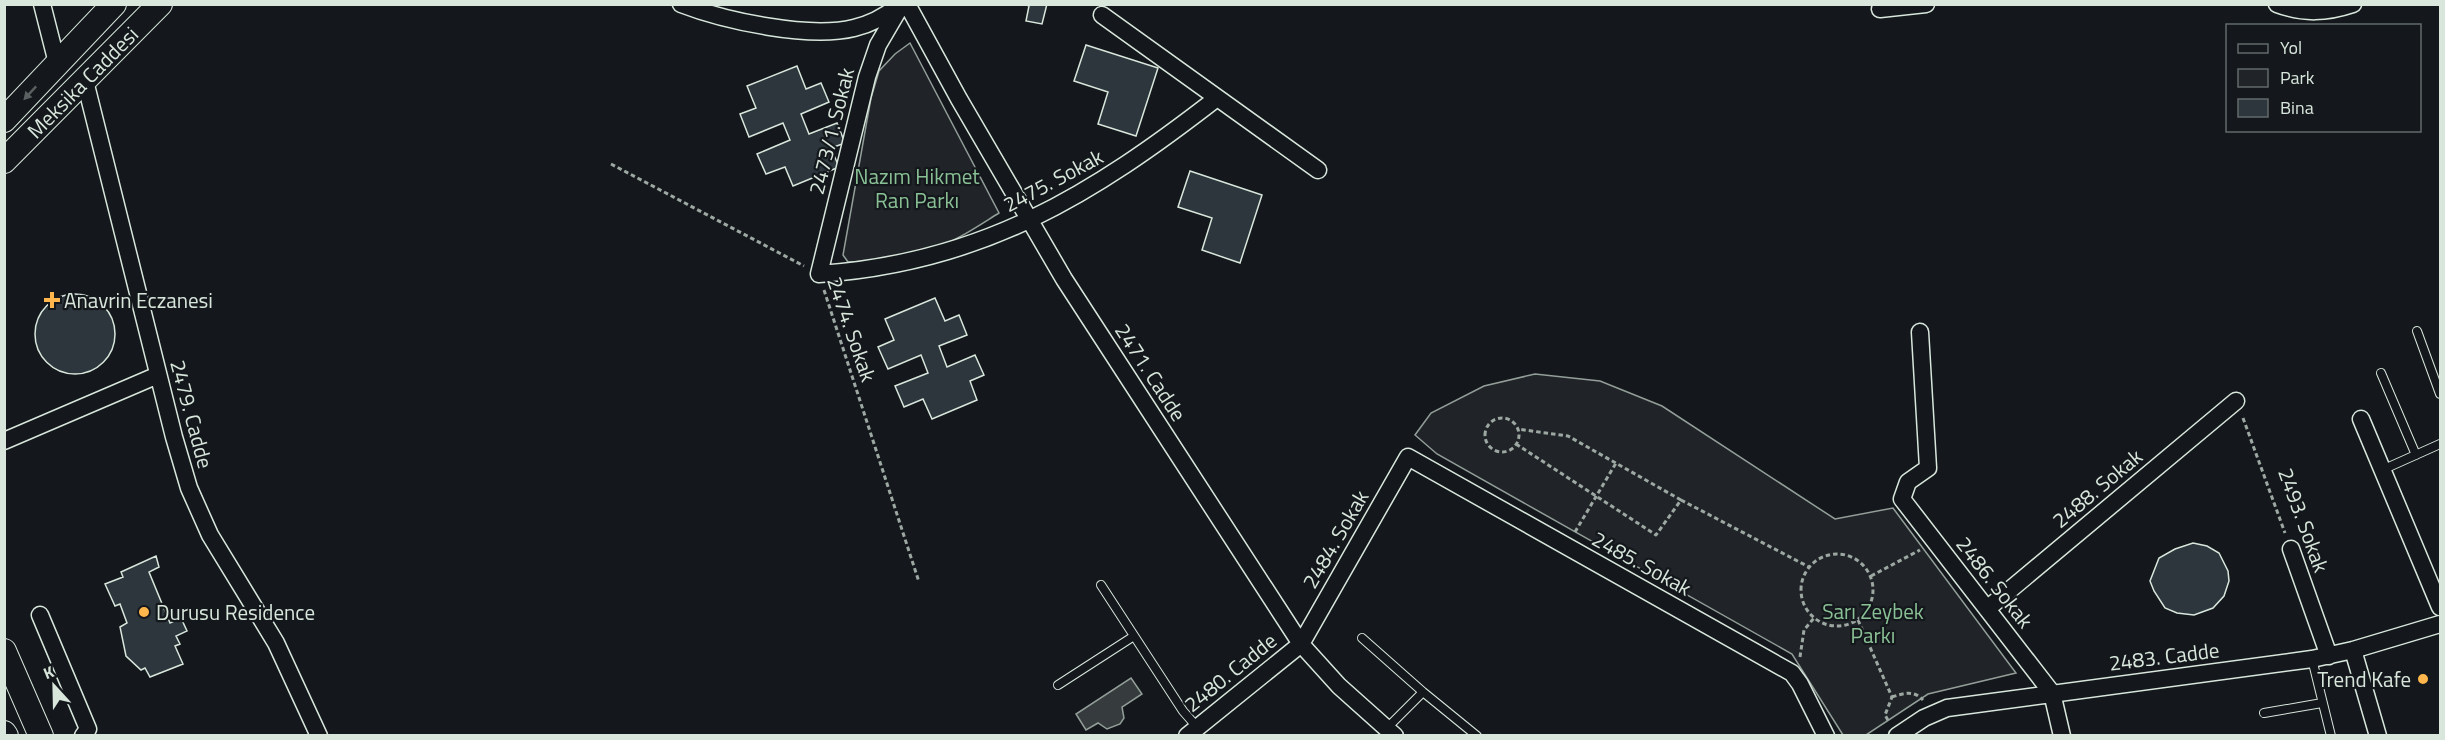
<svg xmlns="http://www.w3.org/2000/svg" width="2445" height="740" font-family="'Titillium Web',sans-serif">
	<rect width="100%" height="100%" fill="#14181c"/>
	<path fill="#202428" stroke="#939e99" stroke-width="1.5" d="M 910,43 L 999,213 C 978,226 955,242 930,250 C 905,258 874,262 848,262 L 843,255 L 871,98 L 879,71 L 895,54 Z
		M 1535,374 L 1600,381 L 1662,406 L 1835,519 L 1893,508 L 2016,673 L 1928,694 L 1866,735 L 1843,735 L 1792,654 L 1437,454 L 1415,435 L 1431,413 L 1484,386 Z"/>
	<path fill="#363b3e" stroke="#939e99" stroke-width="1.5" d="M 1131,678 L 1142,694 L 1122,707 L 1124,718 L 1120,724 L 1107,729 L 1098,723 L 1086,730 L 1076,714 Z"/>
	<path fill="#2c363c" stroke="#d8e6dc" stroke-width="1.5" d="M 1024,4 L 1047,4 L 1042,24 L 1026,21 L 1029,6 Z
		M 1086,45 L 1158,68 L 1136,136 L 1098,124 L 1108,92 L 1074,81 Z
		M 797,66 L 806,89 L 821,83 L 829,102 L 801,114 L 809,134 L 837,123 L 845,143 L 831,148 L 839,167 L 793,186 L 785,167 L 766,174 L 757,154 L 790,140 L 783,123 L 749,137 L 740,114 L 756,108 L 747,86 Z
		M 1190,171 L 1262,195 L 1240,263 L 1202,250 L 1212,218 L 1178,207 Z
		M35 334a40 40 0 1 1 80 0a40 40 0 1 1-80 0Z
		M 935,298 L 945,321 L 959,315 L 967,335 L 939,346 L 947,367 L 975,355 L 984,375 L 970,381 L 977,400 L 932,419 L 923,399 L 904,407 L 895,386 L 928,373 L 921,355 L 888,369 L 878,347 L 894,340 L 885,319 Z
		M 2193,543 L 2207,546 L 2219,553 L 2228,571 L 2229,581 L 2224,596 L 2213,608 L 2194,615 L 2177,613 L 2165,608 L 2154,591 L 2150,581 L 2159,558 L 2175,549 Z
		M 156,556 L 159,567 L 149,572 L 170,623 L 181,618 L 187,631 L 176,636 L 180,644 L 175,646 L 183,664 L 150,677 L 145,668 L 141,670 L 126,656 L 120,627 L 127,623 L 120,604 L 115,606 L 105,584 L 123,577 L 121,572 Z"/>
	<g fill="none" stroke-linecap="round" stroke-linejoin="round">
		<g stroke="#d8e6dc" stroke-width="10">
			<path id="lane" d="M 2417,331 L 2440,394
				M 2381,373 L 2416,455
				M 2382,470 L 2440,444
				M 1101,585 L 1183,711 L 1197,727
				M 1362,638 L 1423,692 L 1477,736
				M 2312,659 L 2331,736
				M 1058,685 L 1134,636
				M 2264,713 L 2322,703
				M 1387,728 L 1423,692"/>
		</g>
		<g stroke="#d8e6dc" stroke-width="19">
			<path id="street" d="M 42,4 L 57,63
				M 681,4 C 725,21 809,39 854,28 C 871,24 886,16 899,5
				M 902,4 L 878,45 L 867,77 L 819,274 C 982,263 1092,195 1217,98
				M 907,4 L 959,99 L 1064,279 L 1301,644 L 1339,686 L 1395,736
				M 2277,4 C 2304,14 2326,13 2353,4
				M 1880,9 L 1926,4
				M 1102,15 L 1318,170
				M 85,81 L 174,437 L 189,488 L 210,535 L 276,643 L 319,736
				M 1920,332 L 1928,468 L 1908,482 L 1902,499 L 2052,693 L 2062,736
				M 2361,419 L 2440,607
				M 4,441 L 158,375
				M 2291,549 L 2329,656
				M 1987,609 L 2236,401
				M 40,615 L 88,729 L 83,736
				M 2353,650 L 2378,736
				M 1187,736 L 1301,644 L 1408,457 L 1792,673 L 1800,684 L 1826,736
				M 1897,736 L 1924,718 L 1947,708 L 2312,659 L 2353,650 L 2440,624"/>
		</g>
		<g stroke="#d8e6dc" stroke-width="26">
			<g id="secondary">
				<path d="M 4,120 L 114,4"/>
				<path id="s1" d="M 4,161 L 160,4"/>
				<path d="M 4,651 L 41,736"/>
				<path d="M 4,733 L 6,736"/>
			</g>
		</g>
		<path stroke="#9da8a2" stroke-width="3" stroke-dasharray="4.5 3" stroke-linecap="butt" d="M 611,164 L 804,266
			M 824,290 L 919,582
			M 2243,418 L 2285,533
			M1485 435a17 17 0 1 1 34 0a17 17 0 1 1-34 0Z
			M 1516,444 L 1656,535 L 1681,500 L 1568,436 L 1517,429
			M 1681,500 L 1809,567
			M 1575,532 L 1616,463
			M1801 590a36 36 0 1 1 72 0a36 36 0 1 1-72 0Z
			M 1871,576 L 1920,550
			M 1858,620 L 1892,697 L 1885,715 L 1889,722
			M 1800,657 L 1804,630 L 1814,618
			M 1892,697 C 1904,693 1914,690 1923,700"/>
		<use href="#lane" stroke="#14181c" stroke-width="8"/>
		<use href="#street" stroke="#14181c" stroke-width="16"/>
		<use href="#secondary" stroke="#14181c" stroke-width="24"/>
	</g>
	<defs><path id="oneway-solid" d="M-6-.8H1V-3.2L6.5 0L1 3.2V.8H-6Z" transform="scale(1.5)"/></defs>
	<use fill="#59605f" href="#oneway-solid" transform="translate(30 93) rotate(133)"/>
	<g fill="#ffb74d" stroke="#14181c" stroke-width="2">
		<path d="M49 291h6v6h6v6h-6v6h-6v-6h-6v-6h6z"/>
		<circle cx="144" cy="612" r="6"/>
		<circle cx="2423" cy="679" r="6"/>
	</g>
	<g text-anchor="middle" dominant-baseline="central" stroke-width="4.5" stroke-linejoin="round" paint-order="stroke">
		<g font-size="21" fill="#d8e6dc" stroke="#14181c">
			<text stroke="none"><textPath href="#s1" startOffset="111">Meksika Caddesi</textPath></text>
			<text transform="translate(831 131) rotate(-76)">2473/1. Sokak</text>
			<text transform="translate(1053 180) rotate(-28)">2475. Sokak</text>
			<text transform="translate(852 329) rotate(71)">2474. Sokak</text>
			<text transform="translate(1151 372) rotate(57)">2471. Cadde</text>
			<text transform="translate(192 414) rotate(75)">2479. Cadde</text>
			<text transform="translate(2097 488) rotate(-40)">2488. Sokak</text>
			<text transform="translate(2304 520) rotate(70)">2493. Sokak</text>
			<text transform="translate(1335 539) rotate(-60)">2484. Sokak</text>
			<text transform="translate(1642 563) rotate(29)">2485. Sokak</text>
			<text transform="translate(1995 582) rotate(52)">2486. Sokak</text>
			<text transform="translate(2164 656) rotate(-7)">2483. Cadde</text>
			<text transform="translate(1230 672) rotate(-39)">2480. Cadde</text>
		</g>
		<g font-size="21" fill="#8ac095" stroke="#14181c">
			<text x="917" y="176">Nazım Hikmet<tspan x="917" dy="24">Ran Parkı</tspan></text>
			<text x="1873" y="611">Sarı Zeybek<tspan x="1873" dy="24">Parkı</tspan></text>
		</g>
		<g font-size="21" fill="#d8e6dc" stroke="#14181c" text-anchor="start">
			<text x="64" y="300">Anavrin Eczanesi</text>
			<text x="156" y="612">Durusu Residence</text>
			<text x="2411" y="679" text-anchor="end">Trend Kafe</text>
		</g>
	</g>
	<rect width="2445" height="740" fill="none" stroke="#d8e6dc" stroke-width="12"/>
	<rect x="2226" y="24" width="195" height="108" fill="#14181c" stroke="#626a69" stroke-width="1.5"/>
	<rect x="2238" y="44" width="30" height="9" fill="#14181c" stroke="#626a69" stroke-width="1.5"/>
	<text x="2280" y="54" font-size="18" fill="#d8e6dc">Yol</text>
	<rect x="2238" y="69" width="30" height="18" fill="#202428" stroke="#626a69" stroke-width="1.5"/>
	<text x="2280" y="84" font-size="18" fill="#d8e6dc">Park</text>
	<rect x="2238" y="99" width="30" height="18" fill="#2c363c" stroke="#626a69" stroke-width="1.5"/>
	<text x="2280" y="114" font-size="18" fill="#d8e6dc">Bina</text>
	<g transform="translate(54 686) rotate(338)" stroke="#14181c" stroke-width="4.5" paint-order="stroke">
	<path d="M0-4.5L10 22L0 15L-10 22Z" fill="#d8e6dc"/>
	<text y="-9" font-size="16" font-weight="bold" text-anchor="middle" fill="#d8e6dc">K</text>
	</g>
</svg>
